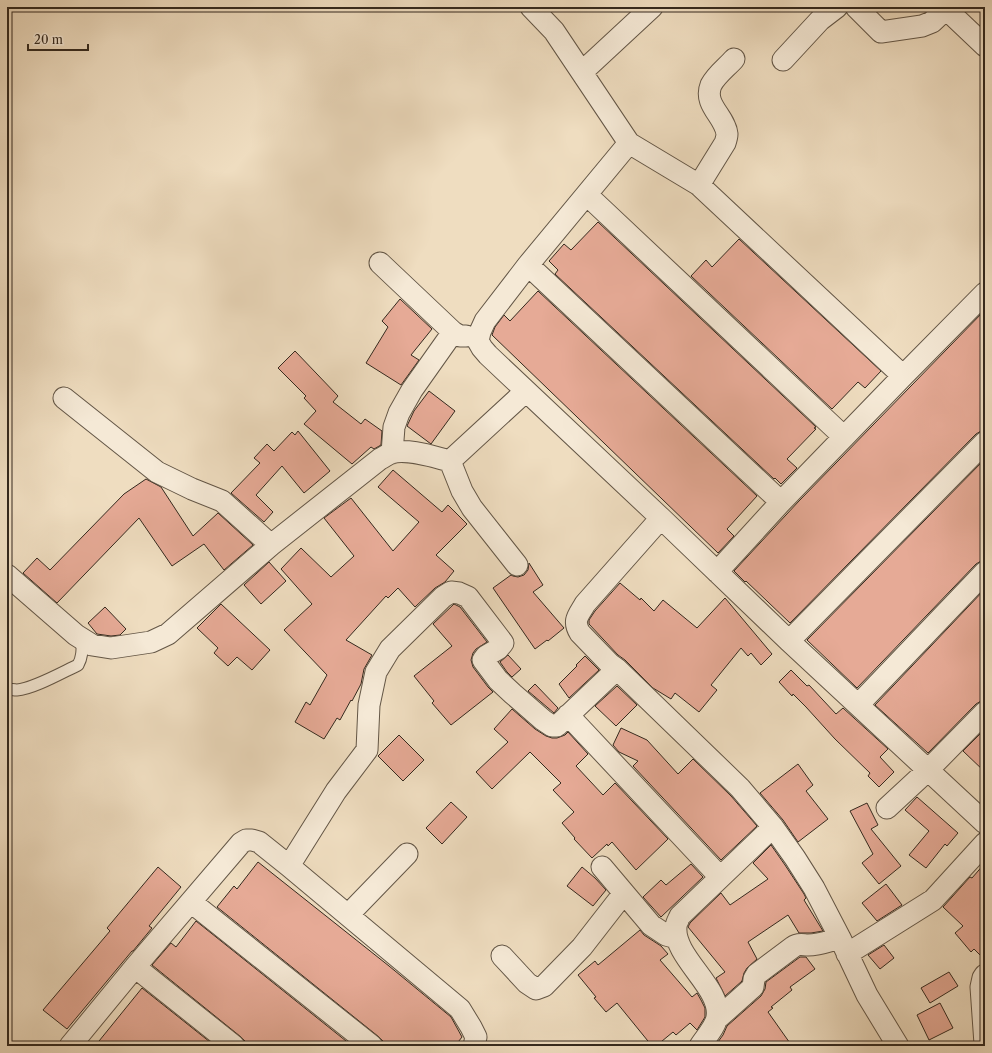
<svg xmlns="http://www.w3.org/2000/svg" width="992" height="1053" font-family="'Libre Caslon Text',serif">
	<rect width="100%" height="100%" fill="#efddc0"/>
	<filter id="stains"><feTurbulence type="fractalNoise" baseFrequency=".005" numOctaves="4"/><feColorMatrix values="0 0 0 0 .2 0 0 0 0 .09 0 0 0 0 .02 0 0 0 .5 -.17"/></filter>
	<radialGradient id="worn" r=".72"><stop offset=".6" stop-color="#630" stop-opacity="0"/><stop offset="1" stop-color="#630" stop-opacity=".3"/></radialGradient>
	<path fill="#e6aa96" stroke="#34291e" d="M 598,222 L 816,427 L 814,428 L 816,429 L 787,459 L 797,468 L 781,484 L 775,478 L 774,479 L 555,274 L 558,270 L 549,261 L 564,244 L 571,250 Z
		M 739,239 L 881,371 L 865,388 L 858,382 L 832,409 L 691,276 L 706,260 L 712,267 Z
		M 538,291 L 757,496 L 727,529 L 734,536 L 718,553 L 492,335 L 495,327 L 504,315 L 510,321 Z
		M 400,299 L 432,329 L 411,355 L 419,360 L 401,385 L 366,363 L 388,327 L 382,321 Z
		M 985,310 L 985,430 L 981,431 L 976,434 L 790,623 L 746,581 L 745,582 L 734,571 L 799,501 Z
		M 295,351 L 338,396 L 333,402 L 361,424 L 365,419 L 382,431 L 381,445 L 374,449 L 371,447 L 352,464 L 304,424 L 316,411 L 304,398 L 306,396 L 278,368 Z
		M 429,391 L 455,411 L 431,444 L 407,426 L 414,411 Z
		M 298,431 L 330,471 L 304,493 L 282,466 L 256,495 L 273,512 L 264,522 L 231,493 L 260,463 L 254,458 L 267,444 L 274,451 L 292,432 L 295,435 Z
		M 985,459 L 985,560 L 981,561 L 976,564 L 857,688 L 807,640 Z
		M 393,470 L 442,512 L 448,505 L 467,524 L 436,555 L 454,571 L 445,582 L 435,588 L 415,607 L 398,588 L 388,598 L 386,596 L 346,640 L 372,655 L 364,669 L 361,684 L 352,701 L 351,700 L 340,720 L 337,718 L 324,739 L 295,722 L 306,702 L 310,705 L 327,675 L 284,630 L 312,604 L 281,569 L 301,548 L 331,577 L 354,556 L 324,518 L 351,498 L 393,551 L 419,522 L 378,487 Z
		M 146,479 L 161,487 L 193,536 L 218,513 L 253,545 L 224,570 L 204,544 L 172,566 L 139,518 L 57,603 L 23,573 L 37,558 L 50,570 L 124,494 Z
		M 269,562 L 286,581 L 261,604 L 244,585 Z
		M 529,563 L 543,585 L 533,592 L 564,628 L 548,641 L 547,640 L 535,649 L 493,588 L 511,575 L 513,576 L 518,577 L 524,575 L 528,570 Z
		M 620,583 L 640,600 L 641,598 L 654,611 L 663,600 L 697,628 L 725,598 L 772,654 L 761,665 L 751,653 L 748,656 L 741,648 L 711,685 L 717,690 L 699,712 L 675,693 L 671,699 L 653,688 L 625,660 L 618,655 L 589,624 L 589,620 L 595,611 Z
		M 985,589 L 985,700 L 981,701 L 976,704 L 928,753 L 875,705 Z
		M 221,604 L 270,650 L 252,670 L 237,657 L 228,666 L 214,653 L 218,648 L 197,628 Z
		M 454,604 L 460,607 L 487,642 L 476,649 L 473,653 L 471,660 L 473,667 L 488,687 L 493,692 L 451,725 L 432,703 L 434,701 L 414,676 L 452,646 L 433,624 Z
		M 105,607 L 126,629 L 120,635 L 111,636 L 97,634 L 88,623 Z
		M 508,655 L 521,669 L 512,677 L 507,672 L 500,662 Z
		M 585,656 L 599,670 L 569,698 L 559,684 L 577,666 L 576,665 Z
		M 791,670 L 807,686 L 809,685 L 836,714 L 843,708 L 888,749 L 880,757 L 894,772 L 879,787 L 868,776 L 870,773 L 835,739 L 806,707 L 793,694 L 792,696 L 779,682 Z
		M 535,684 L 558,708 L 554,713 L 528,691 Z
		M 617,686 L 637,705 L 616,726 L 595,706 Z
		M 512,709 L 535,729 L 546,736 L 552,738 L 557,738 L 565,735 L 568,732 L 588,754 L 576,766 L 603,795 L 615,783 L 668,839 L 636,870 L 612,842 L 608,846 L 607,844 L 592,858 L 574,839 L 575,838 L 562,823 L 574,812 L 553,790 L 561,783 L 530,752 L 492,789 L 476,772 L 508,742 L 494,729 Z
		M 621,728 L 647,740 L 678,774 L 693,759 L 731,796 L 757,826 L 721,860 L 633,766 L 638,761 L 619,752 L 613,745 Z
		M 985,729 L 985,772 L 963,751 Z
		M 399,735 L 424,760 L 403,781 L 378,756 Z
		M 798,764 L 813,785 L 806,791 L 828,819 L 798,842 L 783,820 L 760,793 Z
		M 917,797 L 958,833 L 947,846 L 945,844 L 926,868 L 909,855 L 929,831 L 905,810 Z
		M 451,802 L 467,817 L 442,844 L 426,828 Z
		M 867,803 L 878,825 L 871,829 L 901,866 L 879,884 L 862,863 L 873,854 L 850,811 Z
		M 771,845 L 785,865 L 804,894 L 806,898 L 804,900 L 823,931 L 811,933 L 799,933 L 788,915 L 748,942 L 757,959 L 747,968 L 744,973 L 742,981 L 725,996 L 716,978 L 725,972 L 688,927 L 690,923 L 721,893 L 730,905 L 768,879 L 753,863 Z
		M 258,862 L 389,966 L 451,1017 L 462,1037 L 455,1046 L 385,1046 L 383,1041 L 379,1037 L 217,907 L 234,886 L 237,889 Z
		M 985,863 L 985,960 L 974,949 L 971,952 L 955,933 L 963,926 L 943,907 L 970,877 L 972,878 Z
		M 691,864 L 703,877 L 661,917 L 643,897 L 661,880 L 666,885 Z
		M 158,867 L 181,887 L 149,926 L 152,928 L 133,951 L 132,951 L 67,1029 L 43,1010 L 110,931 L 107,928 Z
		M 582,867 L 595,878 L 606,890 L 593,906 L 567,886 Z
		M 886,884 L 902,905 L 877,921 L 862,903 Z
		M 196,921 L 351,1045 L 351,1046 L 246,1046 L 245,1041 L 241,1037 L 152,965 L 171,943 L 176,947 Z
		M 640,930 L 644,935 L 661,946 L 668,954 L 660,960 L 692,997 L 697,993 L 701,1000 L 705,1008 L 705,1017 L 697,1030 L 690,1023 L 676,1035 L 673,1032 L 656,1046 L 652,1046 L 617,1003 L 606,1012 L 594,998 L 596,997 L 578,975 L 595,961 L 598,965 Z
		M 884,945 L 894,958 L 880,969 L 868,955 Z
		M 800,957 L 806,957 L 815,969 L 790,987 L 792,990 L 771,1007 L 773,1008 L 768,1012 L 792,1046 L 715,1046 L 723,1035 L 727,1026 L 761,996 L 765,989 L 766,982 Z
		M 949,972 L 958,986 L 930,1003 L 921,988 Z
		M 142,988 L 215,1046 L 95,1046 Z
		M 940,1003 L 953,1028 L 929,1040 L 917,1015 Z"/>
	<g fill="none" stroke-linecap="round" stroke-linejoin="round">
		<g stroke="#635646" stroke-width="13">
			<path id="service" d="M 7,689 C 10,689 14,690 17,690 C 33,689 63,672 78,665 C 83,656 82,648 82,638"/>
		</g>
		<g stroke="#635646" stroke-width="23">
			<path id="minor" d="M 531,7 L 554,31 L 629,143 L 699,185 L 903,376
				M 856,7 L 881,32 L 922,26 L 932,22 L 948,7
				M 946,9 L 985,46
				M 783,60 L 820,20 L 837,7
				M 582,72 L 652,7
				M 629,143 L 528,265 L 485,321 L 480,332 L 478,341 L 482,348 L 488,355 L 661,518 L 789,641 L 985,823
				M 699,185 L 725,143 C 726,140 727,137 727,134 C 725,116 703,105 711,85 C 716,75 727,67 734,59
				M 587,195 L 844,437
				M 380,263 L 453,332 L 460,336 L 466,336
				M 528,265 L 781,502
				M 64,398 L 157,472 L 192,489 L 222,501 L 271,545
				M 392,453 L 394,427 L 399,413 L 412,390 L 453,332
				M 450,461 L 462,491 L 472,508 L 517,565
				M 661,518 L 585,604 C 579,615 572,620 580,633 L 610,664 L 617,669 L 740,788 L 773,827 L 795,858 L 814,888 L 840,938 L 867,995 L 898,1046
				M 717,572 L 781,502 L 903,376 L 985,293
				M 7,575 L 76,635 L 92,645 L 111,648 L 151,642 L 168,634 L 271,545 L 380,459 C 384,457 388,454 391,453 C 407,448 434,457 450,461 L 526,391
				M 789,641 L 985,442
				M 858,705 L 985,572
				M 568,715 L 720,877
				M 887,808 L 928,770 L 985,712
				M 289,866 L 336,791 L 367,750 L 369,705 L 376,672 L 390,649 L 443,597 L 451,592 L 459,593 L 468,597 L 503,643 L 498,649 L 486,656 L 483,660 L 498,680 L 513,694 L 543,720 L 552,726 L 557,726 L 617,669
				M 602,867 L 651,925 L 666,935 L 677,938
				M 191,902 L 372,1046
				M 348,915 L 407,854
				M 847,954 L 933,900 L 985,843
				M 502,956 L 527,983 L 536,989 L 544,986 L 582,947 L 624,893
				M 135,967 L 234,1046
				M 985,975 L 983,978 L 981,987 L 985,1044
				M 717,1019 L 753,987 L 754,979 L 757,974 L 793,947 C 798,943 803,945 808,945 C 819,945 829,941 840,938
				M 70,1046 L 135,967 L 241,843 L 246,840 L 252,840 L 259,842 L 289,866 L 460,1009 L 471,1027 L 476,1037 L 474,1046
				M 700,1046 C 705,1038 716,1026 717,1017 C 722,988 673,957 676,927 C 676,923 679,919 680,916 L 773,827"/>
		</g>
		<use href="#service" stroke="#f5e9d6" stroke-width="11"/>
		<use href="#minor" stroke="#f5e9d6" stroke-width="21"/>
	</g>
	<rect width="992" height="1053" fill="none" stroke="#efddc0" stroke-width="24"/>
	<rect x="8" y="8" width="976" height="1037" fill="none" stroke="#34291e" stroke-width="2"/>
	<rect x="12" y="12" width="968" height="1029" fill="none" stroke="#34291e"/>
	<path d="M28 44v6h60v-6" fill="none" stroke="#34291e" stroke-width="2"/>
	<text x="34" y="44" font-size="12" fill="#34291e" stroke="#f5e9d6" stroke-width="3" paint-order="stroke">20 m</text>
	<rect width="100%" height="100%" filter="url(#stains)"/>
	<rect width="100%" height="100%" fill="url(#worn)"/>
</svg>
